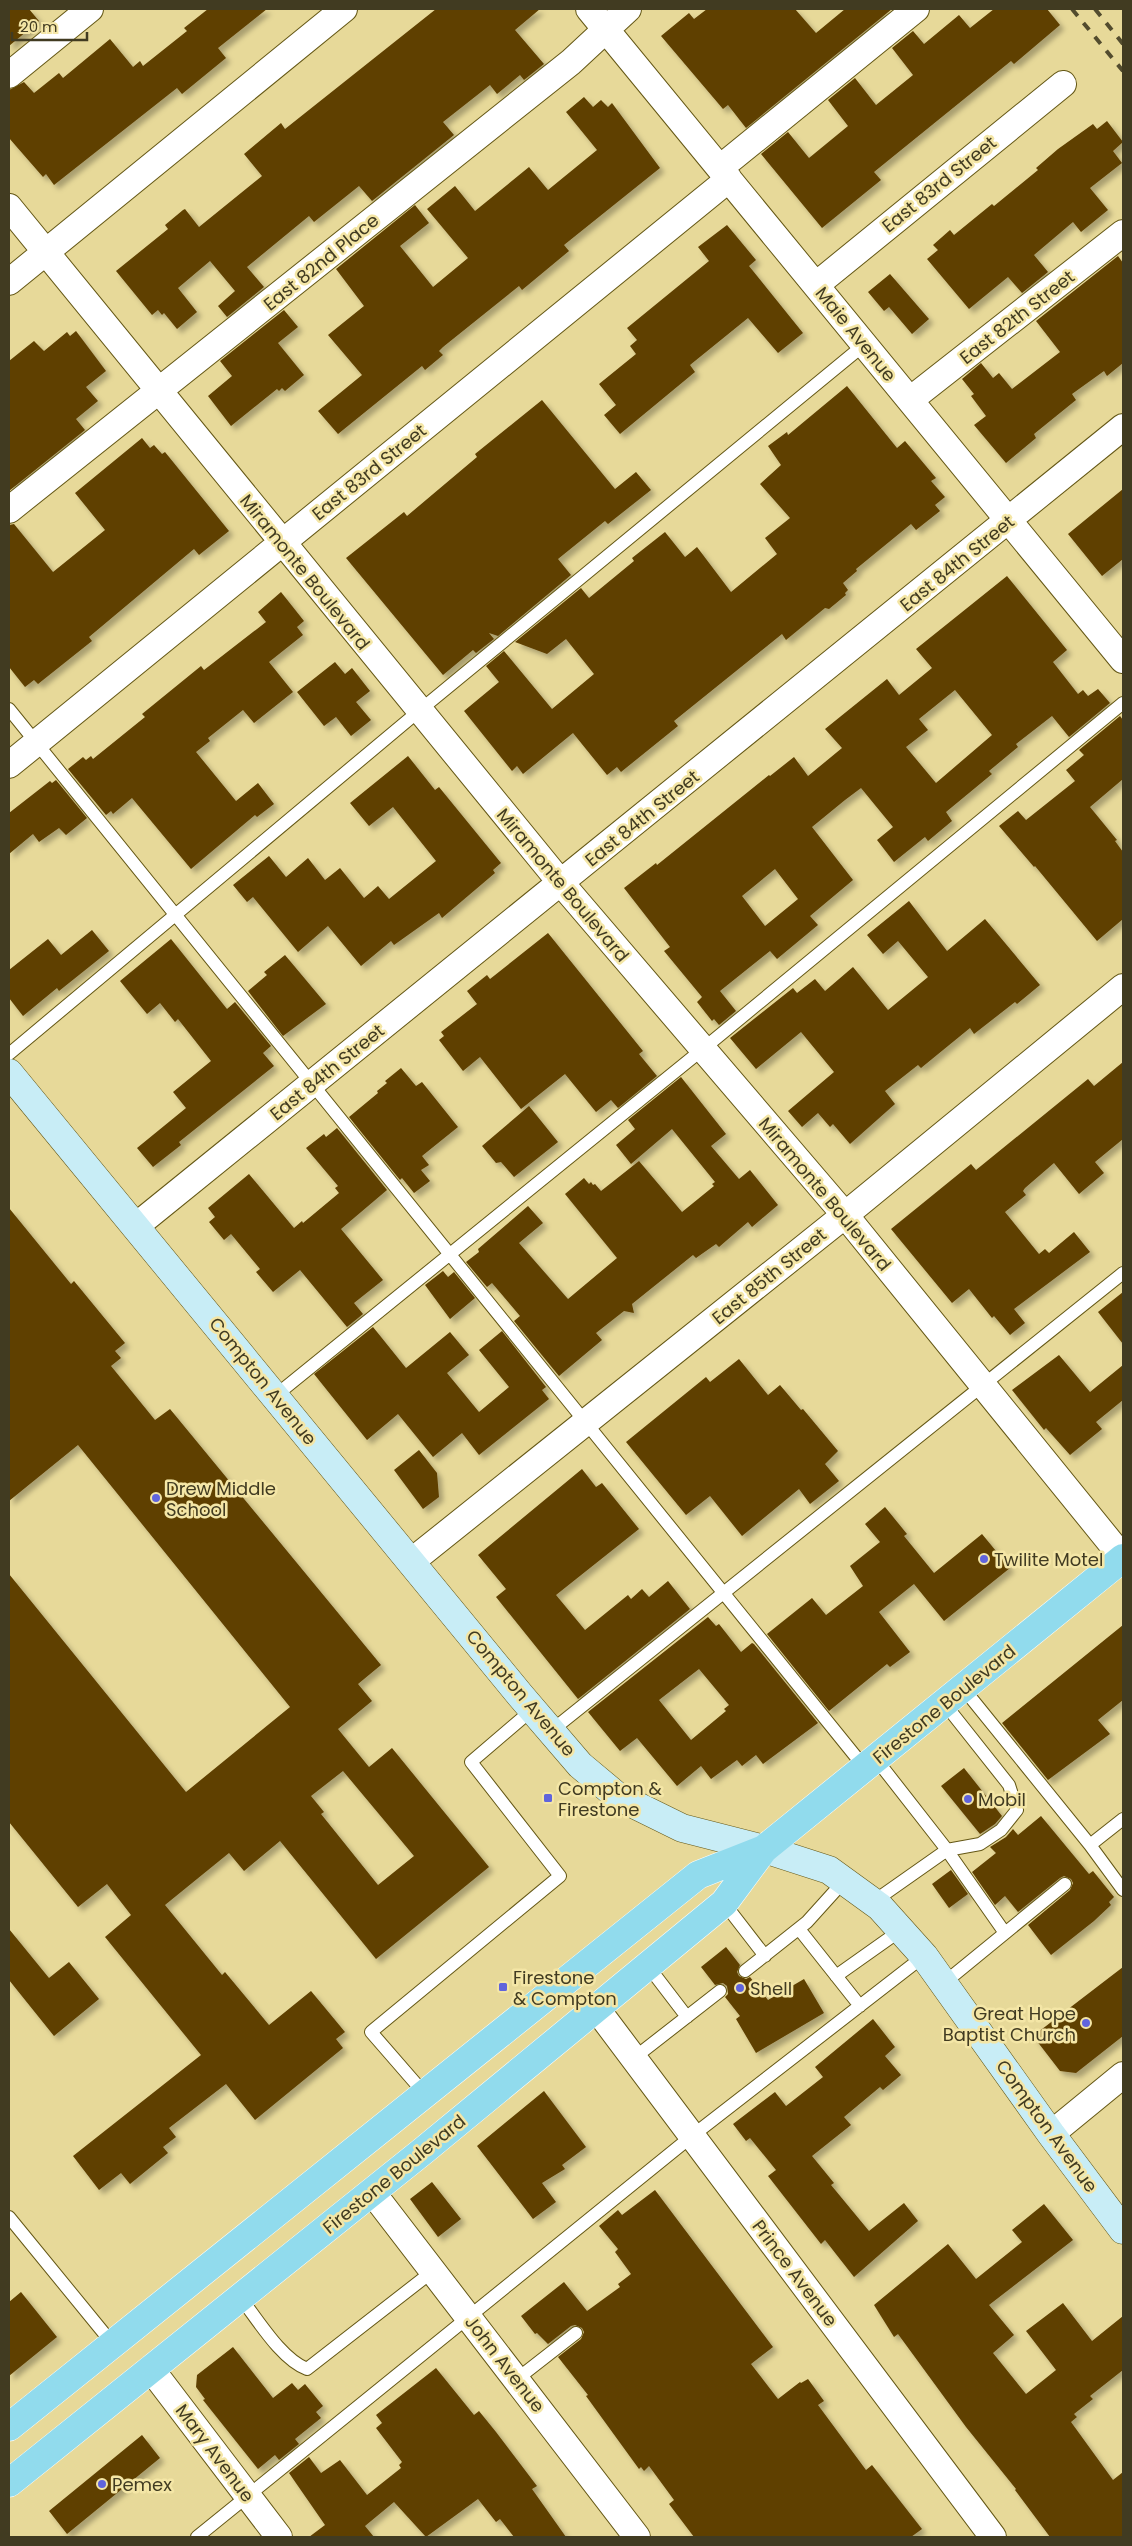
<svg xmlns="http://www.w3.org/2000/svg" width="1132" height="2546" font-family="Poppins,sans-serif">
	<defs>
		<filter id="shadow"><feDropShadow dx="4.5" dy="4.5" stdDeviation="2.5" flood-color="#0004"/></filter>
	</defs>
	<rect width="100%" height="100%" fill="#e7d999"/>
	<path fill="#5e3f00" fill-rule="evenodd" filter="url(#shadow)" d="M 9,9 L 29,9 L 39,21 L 9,46 Z
		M 208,9 L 267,9 L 218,48 L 226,58 L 182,94 L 177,88 L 54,185 L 46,174 L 43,177 L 9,138 L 9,90 L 24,82 L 34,93 L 59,73 L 63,78 L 110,39 L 133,67 L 140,61 L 143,66 L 187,31 L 184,28 Z
		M 436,9 L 540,9 L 515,30 L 544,64 L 524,80 L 520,75 L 497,94 L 490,85 L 443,122 L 454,135 L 372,201 L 359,186 L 314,222 L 309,216 L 247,267 L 264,287 L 227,317 L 218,306 L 235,291 L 210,261 L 178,288 L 197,312 L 177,329 L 164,313 L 162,315 L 158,310 L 152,315 L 116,271 L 168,229 L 165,225 L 183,210 L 185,209 L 199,227 L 262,176 L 244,154 L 281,123 L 285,129 Z
		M 707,9 L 795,9 L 816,33 L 845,9 L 892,9 L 746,128 L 728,105 L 723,109 L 661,36 L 689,13 L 694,19 Z
		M 994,9 L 1047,9 L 1060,25 L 1014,64 L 1011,61 L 874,172 L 881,180 L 822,228 L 761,154 L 788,132 L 809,158 L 848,126 L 828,100 L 855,78 L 876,105 L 913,75 L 892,48 L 913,31 L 924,44 L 959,15 L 970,28 Z
		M 584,97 L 593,107 L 601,100 L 608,107 L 612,103 L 660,168 L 564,245 L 569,251 L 522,290 L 519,286 L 443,347 L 439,351 L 443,355 L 425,370 L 422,366 L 338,434 L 318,411 L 362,375 L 328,335 L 364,306 L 336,269 L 415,205 L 429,223 L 400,246 L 433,287 L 468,258 L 427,209 L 455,186 L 475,211 L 529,167 L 548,190 L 597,150 L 566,112 Z
		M 1107,121 L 1123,142 L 1113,151 L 1122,163 L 1090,188 L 1108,210 L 1081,232 L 1073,222 L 1034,255 L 1048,272 L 1022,293 L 1008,277 L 969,309 L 927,259 L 938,250 L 933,245 L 950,230 L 954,235 L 992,204 L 994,206 L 1038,170 L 1036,168 L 1058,149 L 1093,124 L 1097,129 Z
		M 727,225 L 756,260 L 749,266 L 803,333 L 778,353 L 748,318 L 690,365 L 695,372 L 620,434 L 604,415 L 616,405 L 599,384 L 636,354 L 630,346 L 637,340 L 627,328 L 709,261 L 698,247 Z
		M 1118,256 L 1123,263 L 1123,363 L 1107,376 L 1104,371 L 1072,394 L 1076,400 L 1034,434 L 1036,438 L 1006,463 L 974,425 L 986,416 L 971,396 L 974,394 L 962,379 L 981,363 L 993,378 L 999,373 L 1012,389 L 1060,352 L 1036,321 Z
		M 890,274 L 929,319 L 912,334 L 889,307 L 884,311 L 868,292 Z
		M 284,310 L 298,327 L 278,343 L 304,375 L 285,391 L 282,388 L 279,391 L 277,389 L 231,426 L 208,396 L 232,376 L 220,361 Z
		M 76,331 L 106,371 L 86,387 L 98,401 L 76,419 L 85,430 L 9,491 L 9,361 L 34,341 L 44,351 L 67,332 L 70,336 Z
		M 847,386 L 897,448 L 905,441 L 936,478 L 931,481 L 945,497 L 935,505 L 940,511 L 916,530 L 911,524 L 856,569 L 857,571 L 843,583 L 848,590 L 845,593 L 846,595 L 829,609 L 825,608 L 786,640 L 782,634 L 674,721 L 678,726 L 621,772 L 617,767 L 607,775 L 573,733 L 523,774 L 517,766 L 512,771 L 464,711 L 499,682 L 486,666 L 504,651 L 552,709 L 594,674 L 566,639 L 547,654 L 515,642 L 581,588 L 589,598 L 634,561 L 632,558 L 665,532 L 685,557 L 697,547 L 731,592 L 777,554 L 765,538 L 790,518 L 760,484 L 781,465 L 768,446 L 787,432 L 788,435 Z
		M 542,400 L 615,489 L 636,472 L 651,490 L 608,524 L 605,521 L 558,559 L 571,575 L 498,636 L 489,633 L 494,639 L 476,653 L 473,650 L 443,675 L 346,558 L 404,512 L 407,516 L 477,457 L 475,454 Z
		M 142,438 L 150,448 L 154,445 L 162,454 L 165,452 L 229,531 L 199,555 L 194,549 L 89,637 L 92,641 L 38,684 L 34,680 L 25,687 L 9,667 L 9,525 L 14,524 L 53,572 L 105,530 L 75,493 Z
		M 1123,489 L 1123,559 L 1102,576 L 1068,534 Z
		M 1007,576 L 1067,650 L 1053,662 L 1078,694 L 1083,690 L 1088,696 L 1098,689 L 1110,703 L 1069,737 L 1052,716 L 1016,744 L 1018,747 L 989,771 L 992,774 L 946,812 L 952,821 L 928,841 L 925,837 L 894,862 L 877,840 L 893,827 L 861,788 L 845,800 L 812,827 L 853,880 L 810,916 L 818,925 L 777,959 L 770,951 L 720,991 L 736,1011 L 719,1025 L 714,1019 L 712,1021 L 697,1002 L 702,997 L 664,951 L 670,947 L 624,888 L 656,863 L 657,865 L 769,775 L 770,776 L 794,757 L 808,776 L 842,748 L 825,729 L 887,679 L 899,695 L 932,668 L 916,649 ZM 955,690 L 992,735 L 936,783 L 906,747 L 928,730 L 919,719 ZM 775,869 L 798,899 L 765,926 L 742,896 Z
		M 281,592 L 304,621 L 297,627 L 303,635 L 269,662 L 293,692 L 254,723 L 243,710 L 208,738 L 210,741 L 196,752 L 236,801 L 258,783 L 274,804 L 257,817 L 255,815 L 191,869 L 132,798 L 113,814 L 111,811 L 106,815 L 68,769 L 83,757 L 86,760 L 91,756 L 93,759 L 145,717 L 142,714 L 201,666 L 204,670 L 266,622 L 258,612 Z
		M 335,662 L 345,674 L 352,668 L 370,691 L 356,702 L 371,720 L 351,736 L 336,717 L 324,726 L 297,692 Z
		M 1120,716 L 1123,720 L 1123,779 L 1090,807 L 1117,840 L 1115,841 L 1123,852 L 1123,919 L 1097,941 L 1035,866 L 1034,867 L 999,826 L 1018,811 L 1026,820 L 1075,781 L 1066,770 L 1084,755 L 1079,750 Z
		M 408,756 L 435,790 L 439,787 L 501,863 L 493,870 L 495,873 L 442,918 L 439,913 L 394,945 L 391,941 L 361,966 L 328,926 L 298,952 L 253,897 L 247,902 L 233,885 L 269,856 L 286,877 L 308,858 L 325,880 L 340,868 L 364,898 L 378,886 L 389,899 L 436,861 L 393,807 L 369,826 L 350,803 Z
		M 56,780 L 87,818 L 66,835 L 59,828 L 39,842 L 33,834 L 9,854 L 9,813 L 50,781 L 52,783 Z
		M 909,901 L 947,951 L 985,919 L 1040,985 L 1017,1004 L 1015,1002 L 974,1034 L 970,1028 L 921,1068 L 918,1065 L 885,1091 L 895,1104 L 850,1144 L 833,1124 L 830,1127 L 818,1113 L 802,1127 L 788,1111 L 834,1072 L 801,1032 L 756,1069 L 730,1038 L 793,988 L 797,993 L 815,979 L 825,991 L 853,967 L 888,1010 L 928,977 L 898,941 L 883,954 L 867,935 Z
		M 92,930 L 109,951 L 59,991 L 57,988 L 23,1016 L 9,998 L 9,970 L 48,939 L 61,955 Z
		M 548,933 L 643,1051 L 639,1054 L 657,1076 L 618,1108 L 611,1100 L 596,1112 L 565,1074 L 521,1109 L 480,1057 L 463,1071 L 439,1040 L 444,1036 L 441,1032 L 477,1004 L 467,991 L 487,975 L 490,979 Z
		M 171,939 L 227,1009 L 235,1002 L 271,1046 L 263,1053 L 274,1066 L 179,1142 L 181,1145 L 153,1167 L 137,1148 L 186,1108 L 173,1092 L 211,1061 L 178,1019 L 175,1022 L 160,1003 L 147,1014 L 120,981 Z
		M 285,955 L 326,1004 L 283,1036 L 248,991 L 267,975 L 264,972 Z
		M 1123,1062 L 1123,1139 L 1095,1162 L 1104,1173 L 1079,1194 L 1054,1163 L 1025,1188 L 1023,1191 L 1026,1195 L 1005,1212 L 1039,1254 L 1045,1249 L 1049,1253 L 1074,1232 L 1090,1252 L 1014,1309 L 1025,1323 L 1010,1335 L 994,1316 L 992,1318 L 969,1289 L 952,1303 L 891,1229 L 971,1164 L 976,1170 L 1088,1079 L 1094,1086 Z
		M 401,1068 L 416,1086 L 422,1082 L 458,1127 L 422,1156 L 429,1165 L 421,1170 L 430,1181 L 414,1193 L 402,1178 L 400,1180 L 349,1117 L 378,1093 L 377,1091 L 387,1083 L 385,1081 Z
		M 681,1077 L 726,1134 L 711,1146 L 739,1179 L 750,1170 L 778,1205 L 752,1227 L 748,1222 L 719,1247 L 716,1244 L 696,1258 L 693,1255 L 632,1304 L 634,1313 L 624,1311 L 596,1333 L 602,1340 L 559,1376 L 514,1321 L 520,1316 L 492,1283 L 487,1287 L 466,1262 L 479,1252 L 478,1249 L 528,1206 L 543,1223 L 519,1243 L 568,1299 L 617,1258 L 565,1194 L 584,1178 L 589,1184 L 591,1182 L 593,1185 L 595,1184 L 601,1191 L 639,1161 L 682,1212 L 714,1186 L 712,1184 L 715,1182 L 672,1129 L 631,1164 L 616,1145 L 635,1129 L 628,1120 Z
		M 529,1106 L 558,1142 L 514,1177 L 501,1162 L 496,1163 L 482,1146 Z
		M 337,1128 L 387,1190 L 341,1229 L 383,1280 L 354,1303 L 363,1314 L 347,1327 L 300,1270 L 273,1292 L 256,1272 L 260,1269 L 231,1234 L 224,1240 L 209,1222 L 215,1217 L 208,1208 L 249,1174 L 294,1228 L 302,1221 L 303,1223 L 339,1193 L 335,1188 L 338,1186 L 306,1148 L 324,1134 L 326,1137 Z
		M 9,1208 L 71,1284 L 74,1281 L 125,1343 L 115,1351 L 121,1358 L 111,1366 L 155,1420 L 170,1409 L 381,1665 L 358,1684 L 372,1701 L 338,1729 L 369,1767 L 392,1748 L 489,1867 L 376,1959 L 280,1841 L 244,1871 L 229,1853 L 165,1905 L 222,1975 L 225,1972 L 269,2025 L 311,1991 L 345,2032 L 336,2039 L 343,2048 L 255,2120 L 226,2084 L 169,2128 L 176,2137 L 163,2147 L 168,2153 L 130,2184 L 121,2173 L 99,2190 L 73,2156 L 201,2055 L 105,1937 L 131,1915 L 107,1884 L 78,1907 L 9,1822 L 9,1574 L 186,1792 L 290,1707 L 78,1445 L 9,1501 ZM 343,1771 L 414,1856 L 378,1885 L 321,1814 L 324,1812 L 311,1796 Z
		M 443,1271 L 448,1277 L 454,1272 L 475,1298 L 450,1319 L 425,1285 Z
		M 1123,1292 L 1123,1344 L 1098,1312 Z
		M 373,1327 L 406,1368 L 450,1332 L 469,1355 L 447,1373 L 479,1412 L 509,1387 L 479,1350 L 502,1331 L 546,1387 L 542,1390 L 549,1399 L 479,1455 L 462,1433 L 433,1457 L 398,1414 L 367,1440 L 314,1374 Z
		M 1059,1355 L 1090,1392 L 1123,1365 L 1123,1400 L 1096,1422 L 1102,1429 L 1070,1455 L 1046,1428 L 1044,1430 L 1012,1390 Z
		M 739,1359 L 768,1395 L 780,1385 L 801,1410 L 803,1409 L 838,1451 L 825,1464 L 839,1481 L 810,1504 L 799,1489 L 742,1536 L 710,1496 L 686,1515 L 626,1442 L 706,1377 L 710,1382 Z
		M 419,1450 L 437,1473 L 439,1497 L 423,1509 L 394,1470 Z
		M 582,1469 L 596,1487 L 602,1483 L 639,1529 L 556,1595 L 585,1630 L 628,1595 L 631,1599 L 642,1589 L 649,1597 L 668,1581 L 690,1609 L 578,1699 L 496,1597 L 506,1589 L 478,1555 Z
		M 885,1507 L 907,1534 L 904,1536 L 934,1573 L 982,1534 L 1010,1568 L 944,1621 L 914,1584 L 879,1612 L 910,1652 L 890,1667 L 887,1664 L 829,1711 L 767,1634 L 812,1598 L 826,1615 L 863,1586 L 850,1566 L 880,1542 L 865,1524 Z
		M 708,1617 L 716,1626 L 719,1624 L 741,1652 L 752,1643 L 754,1644 L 818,1723 L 763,1764 L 756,1755 L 742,1766 L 737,1760 L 711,1779 L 701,1766 L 677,1786 L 637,1738 L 620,1751 L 588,1712 ZM 699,1669 L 729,1705 L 724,1709 L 726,1711 L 691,1740 L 659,1700 Z
		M 1123,1625 L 1123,1700 L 1098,1720 L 1110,1734 L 1048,1780 L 1002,1723 Z
		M 964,1768 L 1002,1816 L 995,1824 L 980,1834 L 941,1786 Z
		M 1041,1816 L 1089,1874 L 1093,1871 L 1114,1897 L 1109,1902 L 1111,1905 L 1094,1921 L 1051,1955 L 1028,1925 L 1070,1890 L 1073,1883 L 1071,1879 L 1064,1876 L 1060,1878 L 1018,1912 L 1005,1896 L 995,1905 L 972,1872 L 996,1853 L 990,1847 L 1006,1837 L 1013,1829 L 1018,1835 Z
		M 951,1870 L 968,1894 L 949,1908 L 932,1884 Z
		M 9,1929 L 49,1978 L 69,1962 L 99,1999 L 54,2036 L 9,1980 Z
		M 726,1947 L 740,1965 L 737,1972 L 739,1976 L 746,1979 L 750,1977 L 768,2000 L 804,1979 L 824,2013 L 756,2053 L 736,2019 L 740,2016 L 725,1997 L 728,1994 L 727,1986 L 723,1983 L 715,1985 L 701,1967 Z
		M 1123,1967 L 1123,2036 L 1076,2073 L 1060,2071 L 1033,2036 Z
		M 873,2019 L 895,2047 L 885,2056 L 901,2075 L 883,2090 L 880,2087 L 844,2117 L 851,2125 L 812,2156 L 834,2183 L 831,2185 L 869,2231 L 904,2203 L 918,2221 L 854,2277 L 825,2240 L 821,2244 L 768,2176 L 776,2170 L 750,2138 L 746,2141 L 733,2124 L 775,2092 L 786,2106 L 823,2077 L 815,2067 Z
		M 544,2091 L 586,2147 L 562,2165 L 565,2169 L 542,2183 L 556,2202 L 533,2219 L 477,2146 Z
		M 432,2182 L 461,2219 L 438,2237 L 410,2199 Z
		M 655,2190 L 773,2347 L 751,2364 L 778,2399 L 800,2382 L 801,2383 L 808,2379 L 824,2401 L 818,2405 L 866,2470 L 872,2465 L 922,2529 L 911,2537 L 694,2537 L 669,2504 L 674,2500 L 649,2466 L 644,2471 L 641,2467 L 639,2469 L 586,2396 L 588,2395 L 558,2357 L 581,2339 L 584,2332 L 582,2328 L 575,2325 L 571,2326 L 548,2344 L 537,2333 L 535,2334 L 521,2316 L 564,2282 L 587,2311 L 620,2287 L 618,2284 L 631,2274 L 615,2252 L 618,2249 L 599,2226 L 618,2210 L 622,2215 Z
		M 1044,2204 L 1073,2240 L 989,2305 L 1014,2335 L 993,2353 L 1026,2394 L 1056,2370 L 1026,2331 L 1063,2303 L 1092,2341 L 1123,2316 L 1123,2370 L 1090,2396 L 1093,2399 L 1074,2414 L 1077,2417 L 1071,2422 L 1113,2480 L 1123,2472 L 1123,2537 L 1050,2537 L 1015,2490 L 1016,2489 L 966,2427 L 898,2334 L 894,2337 L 874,2305 L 948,2244 L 976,2279 L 1022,2242 L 1012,2230 Z
		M 21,2292 L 57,2337 L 9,2376 L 9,2302 Z
		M 233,2347 L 273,2398 L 292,2383 L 298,2390 L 305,2384 L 323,2406 L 316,2412 L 321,2418 L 295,2439 L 299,2444 L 279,2460 L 275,2455 L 258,2469 L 203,2400 L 205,2399 L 196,2387 L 197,2375 Z
		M 436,2368 L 474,2415 L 479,2411 L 496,2432 L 537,2486 L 532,2489 L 566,2537 L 514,2537 L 500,2519 L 496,2522 L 478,2499 L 426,2537 L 394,2502 L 365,2526 L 374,2537 L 309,2537 L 325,2525 L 289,2473 L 309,2457 L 321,2473 L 340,2460 L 367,2495 L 401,2468 L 399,2465 L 402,2462 L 376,2428 L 382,2423 L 376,2415 Z
		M 142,2435 L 160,2458 L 67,2534 L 49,2511 Z"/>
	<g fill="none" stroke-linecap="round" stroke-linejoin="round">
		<g stroke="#645715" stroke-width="14">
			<path id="lane" d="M 9,709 L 865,1768
				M 9,1054 L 419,711 L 865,344
				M 275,1396 L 703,1049 L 1123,703
				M 963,1688 L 1090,1845 L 1123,1890
				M 551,1731 L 1123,1273
				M 876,1759 L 944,1846 L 1005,1933
				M 1090,1845 L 1123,1819
				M 873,1902 L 947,1850 L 980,1844 L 1001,1830 L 1017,1810 L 1009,1785 L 944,1703
				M 724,1903 L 765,1956
				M 799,1929 L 860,2006
				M 648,1966 L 687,2017
				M 745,1971 L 807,1922 L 844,1881
				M 836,1976 L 901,1930
				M 944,1983 L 1065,1884
				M 634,2058 L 720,1991
				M 424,2093 L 371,2032 L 560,1876 L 471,1762 L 533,1709
				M 9,2217 L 112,2343
				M 240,2297 C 258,2320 281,2359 307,2369 L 433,2271
				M 517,2379 L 576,2333
				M 197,2537 L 692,2136 L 924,1956"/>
		</g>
		<g stroke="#645715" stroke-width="28">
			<path id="street" d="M 589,9 L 1123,660
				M 9,75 L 90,9
				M 720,168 L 916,9
				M 9,207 L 561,883 L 845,1215 L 1123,1558
				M 9,282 L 344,9
				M 816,285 L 1063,84
				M 910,400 L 1123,233
				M 9,510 L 571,62 L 628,9
				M 9,765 L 729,179
				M 136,1226 L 1123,427
				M 412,1561 L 845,1215 L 1123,987
				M 596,2008 L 993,2537
				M 1051,2134 L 1123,2075
				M 372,2192 L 637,2537
				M 151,2369 L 279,2537"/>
		</g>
		<g stroke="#645715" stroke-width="29">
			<path id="secondary" d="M 9,1073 L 520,1695 L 580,1765 L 617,1796 L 682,1828 L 764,1849 L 829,1870 L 880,1907 L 924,1956 L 1051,2134 L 1123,2230"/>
		</g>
		<g stroke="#fff" stroke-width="29">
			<path id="primary" d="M 9,2427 L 698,1875 L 764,1849
				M 9,2483 L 423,2151 L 724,1903 L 764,1849 L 1123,1558"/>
		</g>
		<use href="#lane" stroke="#fff" stroke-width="12"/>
		<use href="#street" stroke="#fff" stroke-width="26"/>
		<use href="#secondary" stroke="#c8edf6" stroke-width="28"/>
		<use href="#primary" stroke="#91dbed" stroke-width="28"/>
		<path stroke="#534c2e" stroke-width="4" stroke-dasharray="9 9" stroke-linecap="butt" d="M 1072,9 L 1123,71
			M 1095,9 L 1123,44"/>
	</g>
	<g fill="#6064dc" stroke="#f4e6a6" stroke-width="2">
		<circle cx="156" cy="1498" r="5"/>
		<circle cx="984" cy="1559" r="5"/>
		<rect x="543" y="1793" width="10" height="10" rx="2.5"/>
		<circle cx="968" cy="1799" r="5"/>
		<rect x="498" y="1982" width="10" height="10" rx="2.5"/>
		<circle cx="740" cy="1988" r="5"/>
		<circle cx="1086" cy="2023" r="5"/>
		<circle cx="102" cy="2484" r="5"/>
	</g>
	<g text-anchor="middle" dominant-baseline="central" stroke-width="5" stroke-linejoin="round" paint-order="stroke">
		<g font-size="18" fill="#413b21" stroke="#f4e6a6">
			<text transform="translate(939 184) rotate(-39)">East 83rd Street</text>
			<text transform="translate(321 262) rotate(-39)">East 82nd Place</text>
			<text transform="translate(1017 317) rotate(-38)">East 82th Street</text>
			<text transform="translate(856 334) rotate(51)">Maie Avenue</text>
			<text transform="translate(369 472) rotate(-39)">East 83rd Street</text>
			<text transform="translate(957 563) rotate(-39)">East 84th Street</text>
			<text transform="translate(305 572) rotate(51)">Miramonte Boulevard</text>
			<text transform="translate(642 818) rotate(-39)">East 84th Street</text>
			<text transform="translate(563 885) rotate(50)">Miramonte Boulevard</text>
			<text transform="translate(327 1072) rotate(-39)">East 84th Street</text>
			<text transform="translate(825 1194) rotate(50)">Miramonte Boulevard</text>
			<text transform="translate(769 1276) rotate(-39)">East 85th Street</text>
			<text transform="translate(263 1381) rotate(51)">Compton Avenue</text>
			<text transform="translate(521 1693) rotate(50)">Compton Avenue</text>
			<text transform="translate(944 1704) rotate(-39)">Firestone Boulevard</text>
			<text transform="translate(1047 2126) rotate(54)">Compton Avenue</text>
			<text transform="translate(394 2174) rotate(-39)">Firestone Boulevard</text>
			<text transform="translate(795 2273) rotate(53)">Prince Avenue</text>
			<text transform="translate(505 2364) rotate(52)">John Avenue</text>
			<text transform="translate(215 2453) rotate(53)">Mary Avenue</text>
		</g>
		<g font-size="18" fill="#413b21" stroke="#f4e6a6" text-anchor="start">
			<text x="166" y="1488">Drew Middle<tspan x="166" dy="21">School</tspan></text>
			<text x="994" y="1559">Twilite Motel</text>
			<text x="558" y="1788">Compton &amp;<tspan x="558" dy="21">Firestone</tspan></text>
			<text x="978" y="1799">Mobil</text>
			<text x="513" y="1977">Firestone<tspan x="513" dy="21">&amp; Compton</tspan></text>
			<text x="750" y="1988">Shell</text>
			<text x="1076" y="2013" text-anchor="end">Great Hope<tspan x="1076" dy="21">Baptist Church</tspan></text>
			<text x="112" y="2484">Pemex</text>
		</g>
	</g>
	<rect width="1132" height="2546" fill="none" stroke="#413b21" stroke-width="20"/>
	<path d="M12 32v8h75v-8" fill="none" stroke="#413b21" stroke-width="2.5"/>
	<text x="20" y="32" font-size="15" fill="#413b21" stroke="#f4e6a6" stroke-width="4" paint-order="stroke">20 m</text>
</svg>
